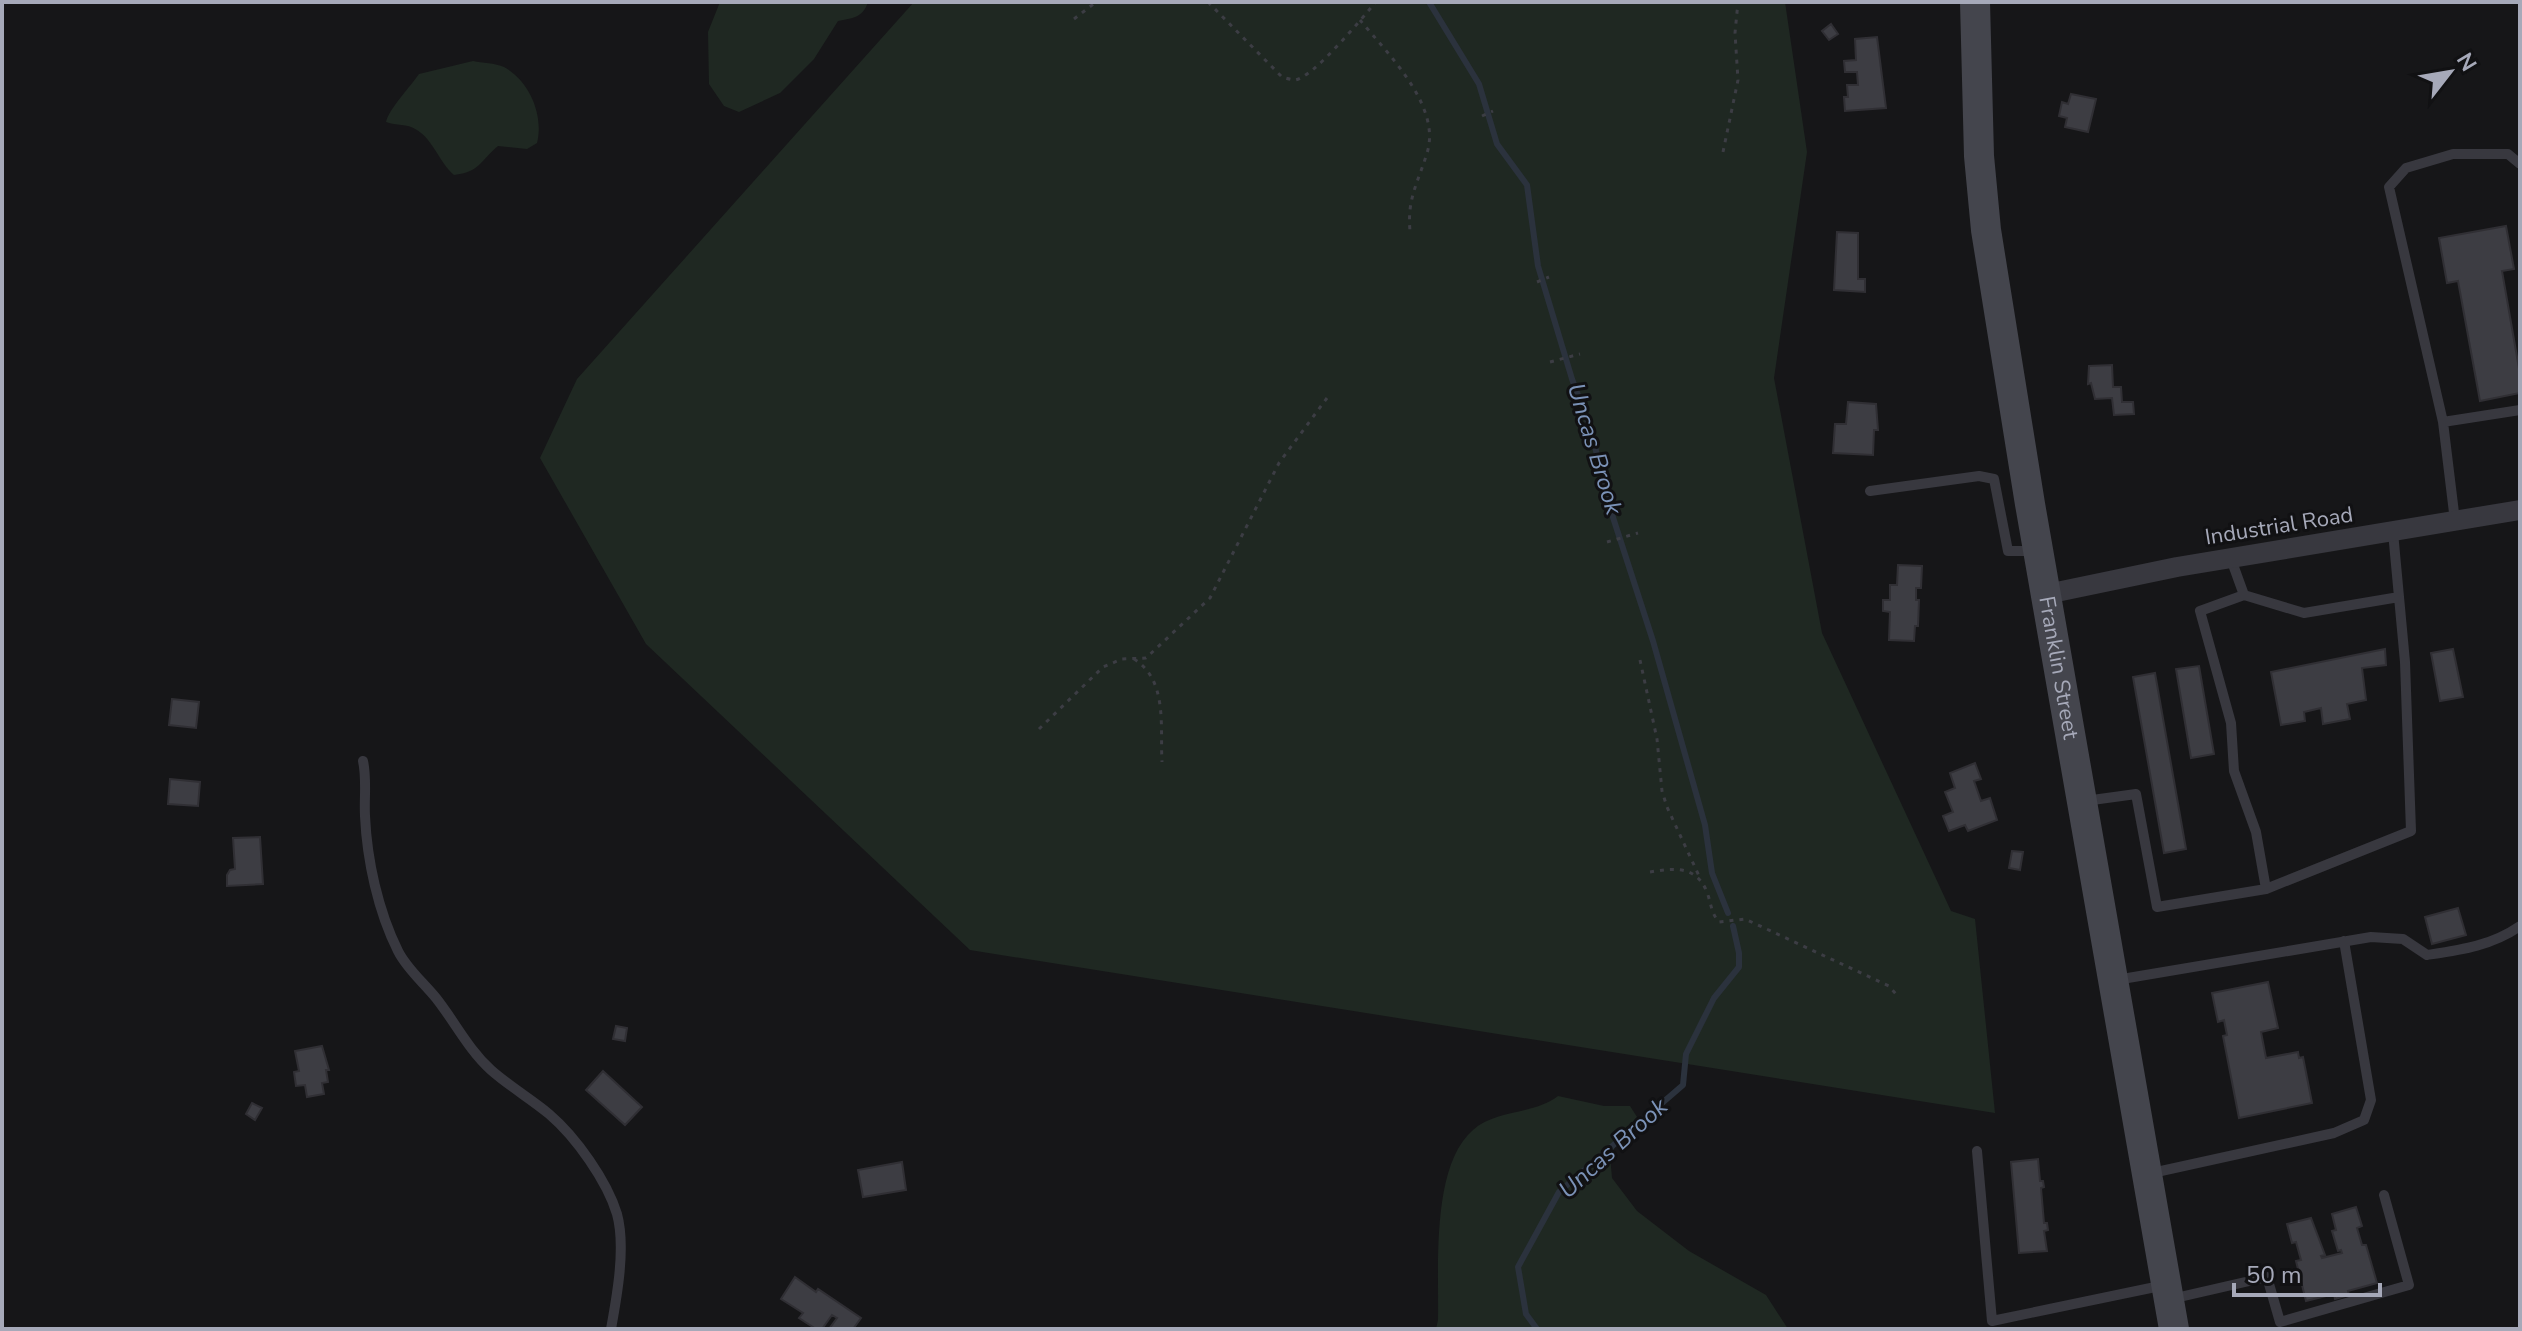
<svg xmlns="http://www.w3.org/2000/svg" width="2522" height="1331" font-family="'Nunito Sans',sans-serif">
	<rect width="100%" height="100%" fill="#161618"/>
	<path fill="#1f2822" d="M 720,2 L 868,2 C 863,18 852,18 838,21 L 814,59 L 780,93 L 739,112 L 724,106 L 709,84 L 708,32 Z
		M 914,2 L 1785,2 L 1807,152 L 1774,378 L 1822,633 L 1951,911 L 1975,919 L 1995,1113 L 970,950 L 646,644 L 540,458 L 577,379 Z
		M 473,61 C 482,63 495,63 504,67 C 530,81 544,116 537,143 L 527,149 L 498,146 C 480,161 480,172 454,175 C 439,162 434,141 417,130 C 406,123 397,126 386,122 C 389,109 410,87 419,74 Z
		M 1558,1096 L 1604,1106 L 1630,1106 L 1637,1117 L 1621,1137 L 1610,1156 L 1612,1178 L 1637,1211 L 1689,1251 L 1766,1295 L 1788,1329 L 1436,1329 L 1438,1320 C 1439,1268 1431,1166 1473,1130 C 1496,1109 1534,1115 1558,1096 Z"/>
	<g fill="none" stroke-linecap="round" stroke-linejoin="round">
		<path stroke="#2b323d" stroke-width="6" d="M 1429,2 L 1479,84 L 1497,144 L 1527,185 L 1538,266 L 1572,379 L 1591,430 L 1609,505 L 1653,641 L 1705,825 L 1712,873 L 1728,913
			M 1537,1329 L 1526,1314 L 1518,1267 L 1559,1192 L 1683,1085 L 1686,1054 L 1714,998 L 1739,967 L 1739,953 L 1733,926"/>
	</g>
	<path fill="#3d3d43" stroke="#302f34" stroke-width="2" d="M 1831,24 L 1838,34 L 1829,40 L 1822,31 Z
		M 1877,37 L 1886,108 L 1845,111 L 1844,97 L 1848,97 L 1847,85 L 1858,85 L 1857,72 L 1845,72 L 1844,61 L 1856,60 L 1855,39 Z
		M 2071,94 L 2096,99 L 2088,132 L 2065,127 L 2067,118 L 2059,116 L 2062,102 L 2068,104 Z
		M 2506,226 L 2514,269 L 2502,271 L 2520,374 L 2520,393 L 2480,401 L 2458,281 L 2447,283 L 2439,238 Z
		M 1837,232 L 1858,233 L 1858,279 L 1865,279 L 1865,292 L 1834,290 Z
		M 2112,365 L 2113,387 L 2121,387 L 2122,402 L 2133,402 L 2134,414 L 2114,415 L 2112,398 L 2095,399 L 2091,383 L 2088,384 L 2089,366 Z
		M 1848,402 L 1876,404 L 1878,430 L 1874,430 L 1873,455 L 1833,453 L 1835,424 L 1846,424 Z
		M 1898,565 L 1922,566 L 1921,588 L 1916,588 L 1916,600 L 1919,600 L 1918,626 L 1915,626 L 1914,641 L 1889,640 L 1890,612 L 1883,611 L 1883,600 L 1890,600 L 1890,585 L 1897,585 Z
		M 2385,649 L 2386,665 L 2362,668 L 2366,700 L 2347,704 L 2350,719 L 2323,724 L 2321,708 L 2304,712 L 2305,721 L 2281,725 L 2271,672 Z
		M 2453,649 L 2463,697 L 2440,701 L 2431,653 Z
		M 2199,666 L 2214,754 L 2191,758 L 2176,669 Z
		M 2155,673 L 2186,849 L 2164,853 L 2133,677 Z
		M 172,699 L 199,702 L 196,728 L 169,725 Z
		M 1975,763 L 1981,779 L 1974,781 L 1981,801 L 1990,798 L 1997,820 L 1968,831 L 1965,825 L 1949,831 L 1943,816 L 1953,812 L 1945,792 L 1955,788 L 1950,773 Z
		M 170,779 L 200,782 L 198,806 L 168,804 Z
		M 260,837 L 263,884 L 227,886 L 227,875 L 230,870 L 235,869 L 233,838 Z
		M 2012,851 L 2023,852 L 2020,870 L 2009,868 Z
		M 2458,908 L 2466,935 L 2432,944 L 2425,917 Z
		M 2268,982 L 2278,1028 L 2261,1032 L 2266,1058 L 2298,1052 L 2299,1058 L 2303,1057 L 2312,1103 L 2239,1118 L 2223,1036 L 2227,1035 L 2224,1020 L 2218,1022 L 2212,993 Z
		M 616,1026 L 627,1028 L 625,1041 L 613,1039 Z
		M 322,1046 L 329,1070 L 326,1070 L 328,1082 L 322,1083 L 324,1094 L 307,1097 L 305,1085 L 296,1086 L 294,1072 L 299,1071 L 295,1051 Z
		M 603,1071 L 642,1107 L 625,1125 L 586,1090 Z
		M 252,1103 L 262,1108 L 255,1120 L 246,1114 Z
		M 2038,1159 L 2040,1181 L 2043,1181 L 2044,1187 L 2041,1188 L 2044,1223 L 2047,1223 L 2048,1230 L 2044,1231 L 2047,1251 L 2019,1253 L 2011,1162 Z
		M 902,1162 L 906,1190 L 863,1197 L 858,1170 Z
		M 2356,1207 L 2362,1226 L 2357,1228 L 2362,1245 L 2366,1245 L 2377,1283 L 2348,1291 L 2349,1295 L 2335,1299 L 2334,1294 L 2306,1301 L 2296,1261 L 2301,1260 L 2296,1242 L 2292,1243 L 2287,1224 L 2311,1218 L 2325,1255 L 2321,1256 L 2322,1258 L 2342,1253 L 2341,1250 L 2338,1251 L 2332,1231 L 2336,1230 L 2332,1214 Z
		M 795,1277 L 816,1292 L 818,1289 L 861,1318 L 853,1329 L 829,1329 L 837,1318 L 832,1315 L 822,1329 L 816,1329 L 799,1318 L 803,1313 L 781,1299 Z"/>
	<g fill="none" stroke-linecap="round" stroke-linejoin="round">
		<path stroke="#3c3d44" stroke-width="3" stroke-dasharray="4 6" stroke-linecap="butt" d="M 1208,2 L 1282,77 C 1286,78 1292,80 1295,80 C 1314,77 1361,19 1376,2
			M 1074,19 L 1096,2
			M 1360,20 C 1387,53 1442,106 1427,153 C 1418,183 1407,198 1410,231
			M 1482,116 L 1493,111
			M 1723,152 L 1738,80 L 1735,33 L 1738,2
			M 1537,282 L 1549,277
			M 1550,362 L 1580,354
			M 1607,542 L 1638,533
			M 1134,659 C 1168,680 1160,727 1162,762
			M 1640,660 L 1657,739 L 1662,791 L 1667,807 L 1700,878
			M 1039,729 L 1103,667 L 1122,659 L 1146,658 L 1210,598 L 1279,463 L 1327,398
			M 1650,872 C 1673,868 1696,865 1707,892 C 1711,903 1711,913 1719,922 L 1745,919 L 1889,986 L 1896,994"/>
		<path stroke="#38383f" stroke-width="10" d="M 2443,422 L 2389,187 L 2406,168 L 2453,154 L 2508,154 L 2520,164
			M 1870,491 L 1979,476 L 1994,479 L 2008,551 L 2033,551
			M 2455,521 L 2443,422 L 2520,410
			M 2231,559 L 2244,595 L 2304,613 L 2399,597
			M 2244,595 L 2200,611 L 2231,723 L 2234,771 L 2256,832 L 2266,889
			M 363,761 C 367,779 364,798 365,816 C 367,860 378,911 398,951 C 407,969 423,982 436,998 C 455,1022 468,1049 491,1070 C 509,1086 531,1099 549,1114 C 576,1137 607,1181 617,1214 C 626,1247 617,1296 611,1329
			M 2085,801 L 2136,794 L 2157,907 L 2266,889 L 2411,831 L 2405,662 L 2393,532
			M 2116,980 L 2371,937 L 2403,939 L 2427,955 C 2460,950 2491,946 2520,926
			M 1977,1151 L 1992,1321 L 2165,1285
			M 2152,1173 L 2334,1133 L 2364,1120 L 2371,1100 L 2344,941
			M 2171,1299 L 2267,1277 L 2280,1322 L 2409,1285 L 2384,1195"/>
		<path stroke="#38383f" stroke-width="20" d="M 2047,594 L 2177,567 L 2520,510"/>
		<path stroke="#44454d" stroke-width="30" id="s1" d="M 1975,2 L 1979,156 L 1986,230 L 2030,504 L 2174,1329"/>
	</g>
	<g text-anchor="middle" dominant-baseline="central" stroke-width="6" stroke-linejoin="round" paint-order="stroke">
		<g font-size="22" fill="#a6a9b9" stroke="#111113">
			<text transform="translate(2279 526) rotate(-9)">Industrial Road</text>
			<text stroke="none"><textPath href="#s1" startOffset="672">Franklin Street</textPath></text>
		</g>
		<g font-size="24" font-style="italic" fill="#7b92b7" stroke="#111113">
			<text transform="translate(1595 449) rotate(73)">Uncas Brook</text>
			<text transform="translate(1613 1148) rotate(-42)">Uncas Brook</text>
		</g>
	</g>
	<rect width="2522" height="1331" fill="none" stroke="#a6a9b9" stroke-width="8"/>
	<g transform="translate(2450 72) rotate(59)" stroke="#111113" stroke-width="6" paint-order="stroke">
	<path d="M0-6L14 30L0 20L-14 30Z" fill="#a6a9b9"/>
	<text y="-12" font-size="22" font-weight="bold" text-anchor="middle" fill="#a6a9b9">N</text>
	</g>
	<path d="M2234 1283v12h146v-12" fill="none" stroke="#a6a9b9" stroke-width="4"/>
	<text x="2246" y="1283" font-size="24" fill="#a6a9b9" stroke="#111113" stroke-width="6" paint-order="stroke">50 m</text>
</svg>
